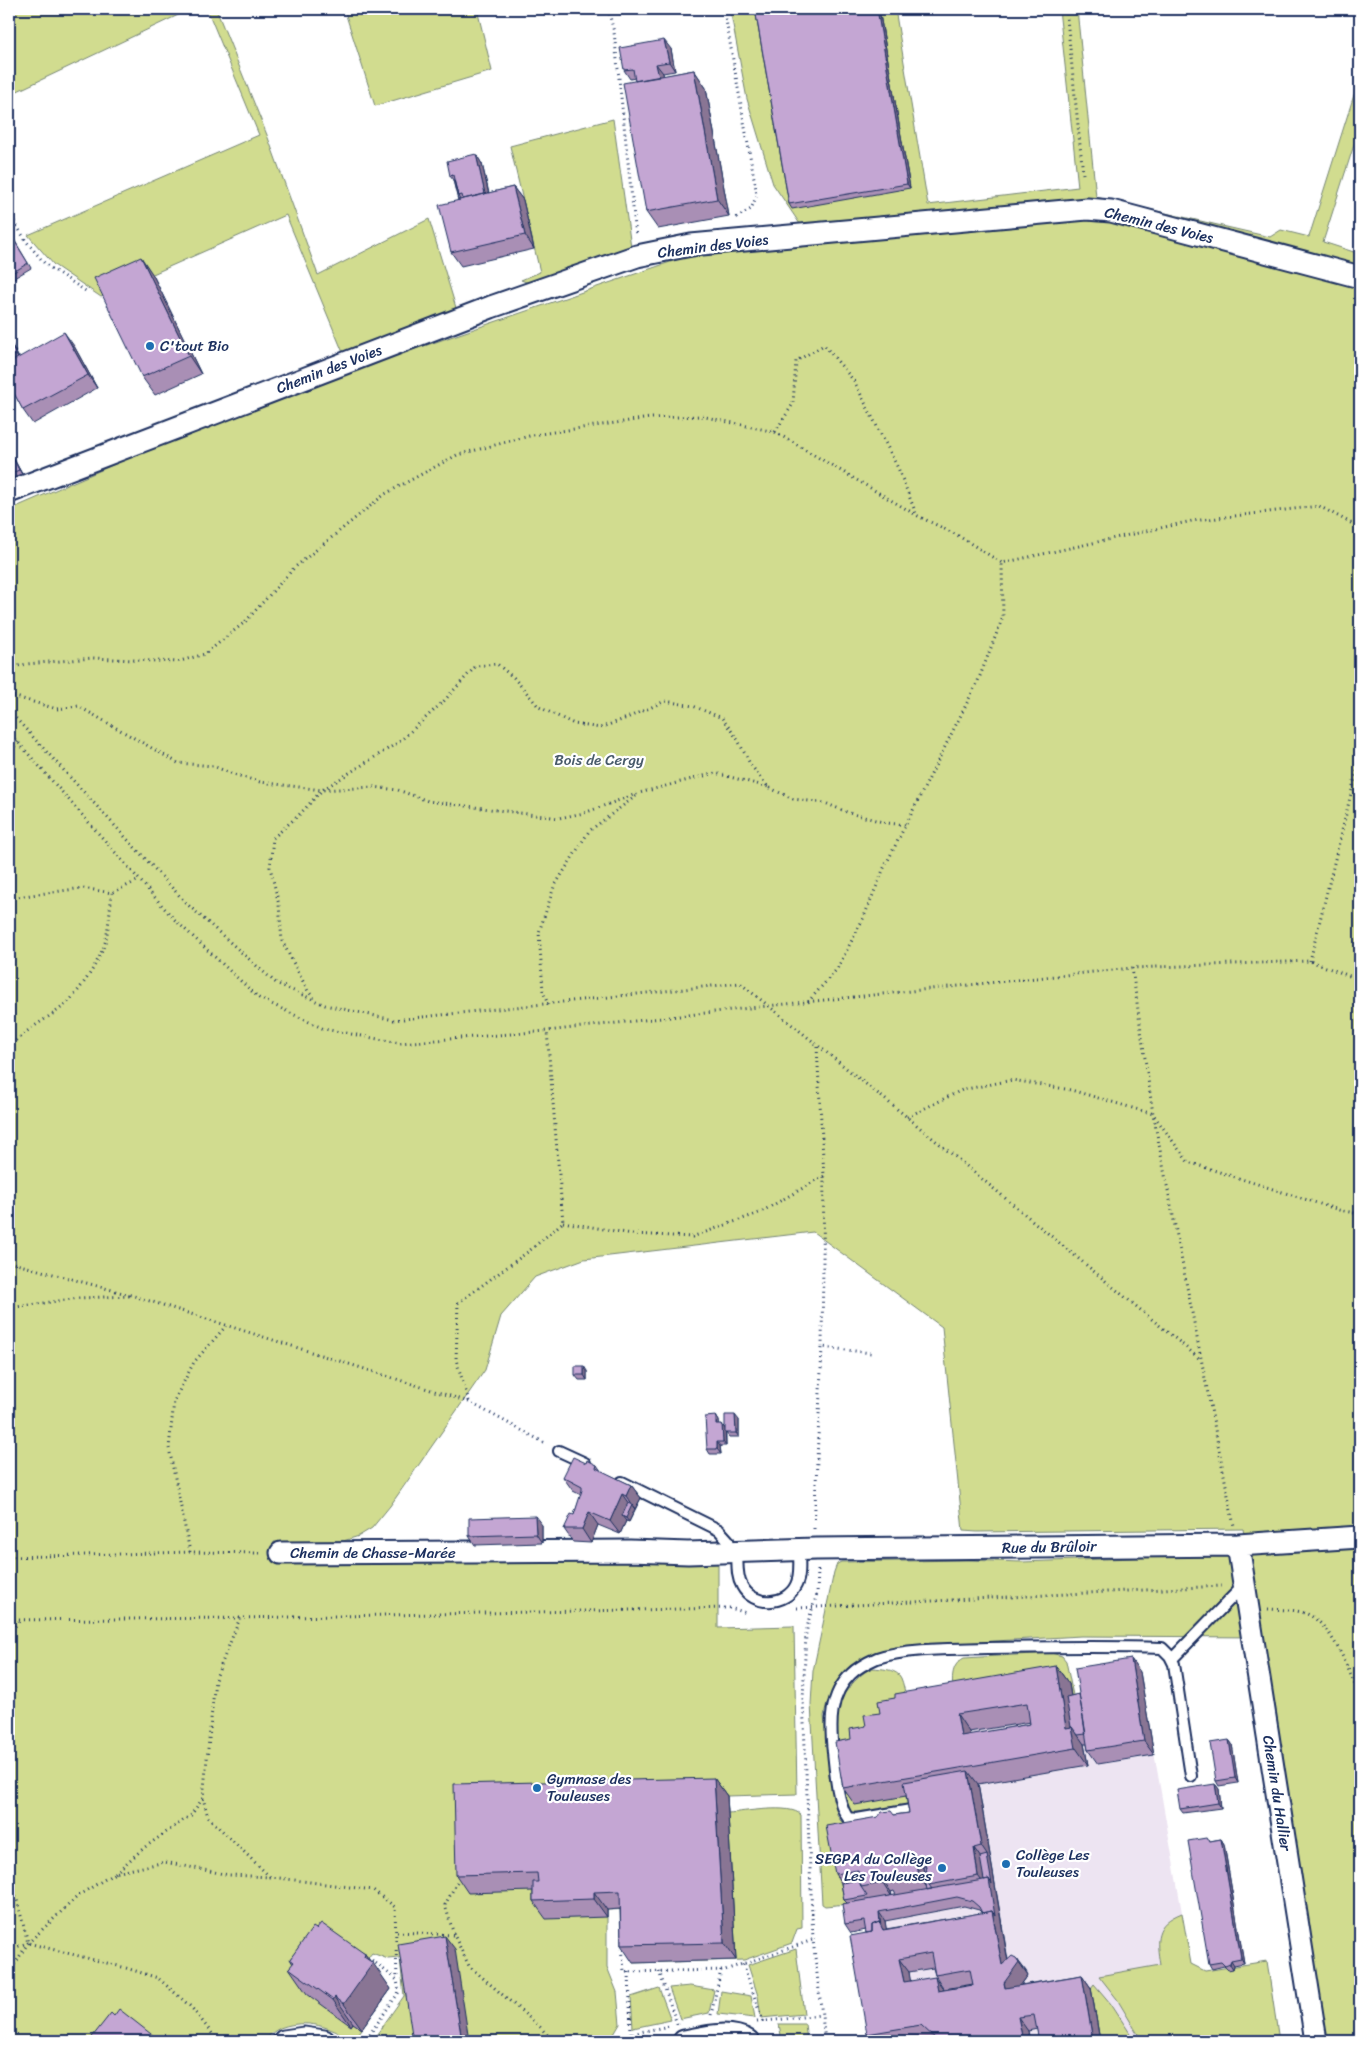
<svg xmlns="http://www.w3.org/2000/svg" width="1369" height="2050" font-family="Sriracha,sans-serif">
	<rect width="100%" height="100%" fill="#fff"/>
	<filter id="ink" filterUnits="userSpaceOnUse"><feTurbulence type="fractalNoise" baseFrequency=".02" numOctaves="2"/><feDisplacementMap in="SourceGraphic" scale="10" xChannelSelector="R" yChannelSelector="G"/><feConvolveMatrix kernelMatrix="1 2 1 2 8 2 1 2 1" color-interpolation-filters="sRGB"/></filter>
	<g filter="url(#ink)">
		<path fill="#ede4f2" d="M 1140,1672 L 1191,1964 L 1205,1971 L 1267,1961 L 1279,2041 L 933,2041 L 931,2039 L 914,2041 L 870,1930 L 851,1933 L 847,1904 L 900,1824 L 913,1795 L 848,1760 L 1069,1684 L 1072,1705 L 1088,1703 L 1084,1682 Z"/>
		<path fill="#d1dc8f" stroke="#768676" d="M 9,9 L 191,9 L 9,95 Z
			M 207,9 L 216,9 L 267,135 L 318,275 L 429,219 L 457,311 L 344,355 L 286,215 L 101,297 L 54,265 L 28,235 L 259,135 Z
			M 344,9 L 477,9 L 492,71 L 375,106 Z
			M 730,9 L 758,9 L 910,188 L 879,9 L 895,9 L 928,205 L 1078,187 L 1059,9 L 1077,9 L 1096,197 L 1270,237 L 1281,230 L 1309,237 L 1360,76 L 1360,126 L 1323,242 L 1360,254 L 1360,270 L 1100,202 L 804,230 L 773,184 L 747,99 Z
			M 613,119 L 632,254 L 534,285 L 521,280 L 540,272 L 510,146 Z
			M 1072,209 L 1360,281 L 1360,2041 L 1327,2041 L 1260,1637 L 1081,1636 L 926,1645 L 846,1673 L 827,1703 L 824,1716 L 828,1759 L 837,1814 L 840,1820 L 844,1824 L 847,1904 L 825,1906 L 822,1904 L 811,1704 L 813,1671 L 834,1572 L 837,1564 L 841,1562 L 967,1560 L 1022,1562 L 1247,1554 L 1243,1529 L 977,1532 L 963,1531 L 942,1327 L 813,1232 L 584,1259 L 535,1277 L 501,1316 L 485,1370 L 390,1506 L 372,1528 L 359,1536 L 337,1543 L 274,1542 L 272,1562 L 718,1560 L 718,1628 L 794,1626 L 797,1794 L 727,1796 L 728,1813 C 744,1812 791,1803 801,1815 L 802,1928 L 797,1929 L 792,1943 L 744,1960 L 633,1963 L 632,1909 L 607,1910 L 607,1967 L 617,1992 L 620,2024 L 610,2041 L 372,2041 L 404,1996 L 400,1958 L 388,1959 L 372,1953 L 362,1965 L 353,2023 L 362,2029 L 353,2041 C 331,2027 307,2018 280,2028 C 273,2031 268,2038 261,2041 C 253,2044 231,2041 222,2041 L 220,2039 L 213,2041 L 9,2041 L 9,510 L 251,405 L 682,258 Z
			M 1051,1653 L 1062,1656 L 1066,1661 L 1075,1705 L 1072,1706 L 1068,1684 L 953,1691 C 952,1677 951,1665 964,1658 Z
			M 873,1668 C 882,1669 893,1669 899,1675 C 910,1686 911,1781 915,1803 L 851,1813 L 848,1810 C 844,1787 832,1730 837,1710 C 839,1701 846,1691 852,1684 C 859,1677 864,1671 873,1668 Z
			M 1182,1913 L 1191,1964 L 1205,1971 L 1267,1961 L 1279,2041 L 1142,2041 L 1117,1999 L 1099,1976 L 1160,1965 C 1156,1939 1154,1924 1182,1913 Z
			M 796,1949 L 804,2014 L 761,2018 L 758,1996 L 748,1965 Z
			M 1094,1984 L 1111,2004 L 1135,2041 L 1100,2041 L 1091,1988 Z
			M 690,1986 L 714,1990 L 709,2013 L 680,2019 L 669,1988 Z
			M 659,1988 L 671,2020 L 633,2028 L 631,1997 Z
			M 721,1991 L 751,1996 L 755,2018 L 718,2014 Z
			M 779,2024 L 805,2024 L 807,2041 L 782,2041 Z"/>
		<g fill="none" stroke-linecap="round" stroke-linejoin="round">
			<g stroke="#1b2f5e" stroke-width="14">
				<path id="lane" d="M 559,1451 L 585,1463
					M 622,1482 L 719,1530 L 728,1540 L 731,1552
					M 737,1552 C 738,1563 736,1576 742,1586 C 753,1607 786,1606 796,1585 C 801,1575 799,1561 799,1550
					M 1172,1659 L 1244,1585
					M 911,1810 L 857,1819 L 848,1818 L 846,1815 C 837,1800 835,1770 833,1752 C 830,1724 829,1695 851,1674 C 858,1667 868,1662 877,1658 C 908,1648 955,1649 987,1648 C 1046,1647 1104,1646 1162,1648 L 1170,1656 L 1174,1664 L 1191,1776"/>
			</g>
			<g stroke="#1b2f5e" stroke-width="25">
				<path id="street" d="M 9,492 L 491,307 L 637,256 L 691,245 L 1087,209 L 1111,211 L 1360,277
					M 1238,1545 L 1316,2041
					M 281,1553 L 630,1551 L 688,1553 L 816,1549 L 1238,1545 L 1360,1537
					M 284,2041 L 304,2038 L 324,2041
					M 684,2041 C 705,2037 729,2030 748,2041"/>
			</g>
			<path stroke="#1b2f5e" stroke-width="3" stroke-dasharray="1 4" stroke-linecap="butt" d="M 608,9 L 614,32 L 636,236
				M 724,9 L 757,195 L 751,209 L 734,219
				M 1066,9 L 1083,174
				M 9,213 L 26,241 L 46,265 L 87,292
				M 775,432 L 793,404 L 796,361 L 824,345 L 854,381 L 898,468 L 917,516
				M 9,668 L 27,664 L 93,658 L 177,662 L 205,654 L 245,622 L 294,568 L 385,494 L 457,455 L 533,435 L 650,418 L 701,416 L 775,432 L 918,516 L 957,535 L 1002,563 L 1192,521 L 1319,506 L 1360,528
				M 9,695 L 57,709 L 78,706 L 178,763 L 213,766 L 233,774 L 260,782 L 322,790 L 399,742 L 443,702 L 476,666 L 497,664 L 514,678 L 539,707 L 574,724 L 600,728 L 627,718 L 665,701 L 693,706 L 722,718 L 738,740 L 750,764 L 768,787 L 793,799 L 825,803 L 849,813 L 887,823 L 906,825
				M 9,711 L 187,904 L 276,983 L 325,1005 L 394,1020 L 740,983 L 907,1117 L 1200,1359
				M 9,732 L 174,919 L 259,998 L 324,1029 L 400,1043 L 547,1031 L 767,1006 L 1132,968 L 1310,961 L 1360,980
				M 9,755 L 18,741
				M 9,898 L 83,888 L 112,893 L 139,880
				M 1310,961 L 1360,757
				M 1132,968 L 1153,1114 L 1234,1526
				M 314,998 L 308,991 L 282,941 L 279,905 L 270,867 L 273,838 L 301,813 L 322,790 L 374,787 L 398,790 L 428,801 L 559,818 L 584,813 L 639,793 L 715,773 L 768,787
				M 808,1002 L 837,969 L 863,919 L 884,868 L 978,681 L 1003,617 L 1002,563
				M 548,1005 L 543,991 L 539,932 L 554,887 L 589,831 L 636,796
				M 817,1047 L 824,1176 L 822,1347
				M 9,1048 C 26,1028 47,1020 66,1004 C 80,991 102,958 106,939 C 109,924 110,908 112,893
				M 907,1117 L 962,1090 L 1012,1080 L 1071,1090 L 1153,1114 L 1188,1162 L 1339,1210 L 1360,1214
				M 563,1222 L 632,1234 L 692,1237 L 759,1213 L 824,1176
				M 9,1262 L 134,1296 L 469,1402 L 547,1444
				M 9,1308 L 79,1298 L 130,1296
				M 469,1401 L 456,1360 L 458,1303 L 529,1251 L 563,1222 L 547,1031
				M 814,1529 L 822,1347 L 871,1353
				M 190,1552 L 169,1448 L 174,1401 L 194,1362 L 226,1326
				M 9,1557 L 190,1552 L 263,1553
				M 818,1570 L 817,1594 L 809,1619 L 806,1634 L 803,1699 L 813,1940 L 825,2041
				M 797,1608 L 1222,1586
				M 1268,1609 C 1280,1610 1296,1609 1307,1614 C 1334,1626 1349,1672 1360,1697
				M 240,1618 L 215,1680 L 203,1798 L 208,1817 L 270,1877
				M 9,1620 L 240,1618 L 730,1608 L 747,1613
				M 9,1634 L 20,1620
				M 115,1873 L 145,1847 L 191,1815 L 203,1798
				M 9,1877 L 15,1892 L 28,1943 L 126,1968 L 158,1978 L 191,2007 L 218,2041
				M 457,1882 L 445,1905 L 454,1935 L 469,1966 L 540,2027 L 553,2041
				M 397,1932 L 454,1935
				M 622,1944 L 624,1972 L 725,1970 L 813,1940
				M 9,1950 L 27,1943
				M 364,1954 L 397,1980 L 399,1992 L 365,2041
				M 743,1964 L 763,2022
				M 659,1971 L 677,2024
				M 629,1972 L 631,2034
				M 9,1973 L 28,1943 L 79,1895 L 115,1873 L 165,1862 L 229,1875 L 271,1877 L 373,1890 L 395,1907 L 397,1980
				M 711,2015 L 721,1970
				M 757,2022 L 821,2015
				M 627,2041 L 631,2034 L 669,2026"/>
			<use href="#lane" stroke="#fff" stroke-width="10"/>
			<use href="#street" stroke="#fff" stroke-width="21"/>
		</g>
		<path fill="#a98fb5" stroke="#1b2f5e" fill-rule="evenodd" d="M 755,9 L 879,9 L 910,188 L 792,209 L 789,204 Z
			M 671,49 L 675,71 L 663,73 L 663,76 L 694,70 L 706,88 L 729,216 L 658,229 L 646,212 L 635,78 L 630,79 L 624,70 Z
			M 476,154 L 482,164 L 489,193 L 513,187 L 523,200 L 534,249 L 461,266 L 451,252 L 458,200 L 453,180 L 450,176 Z
			M 9,231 L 31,268 L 9,281 Z
			M 153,275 L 201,374 L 155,395 L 142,377 Z
			M 9,340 L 19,358 L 74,346 L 97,388 L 33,424 L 23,410 L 9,384 Z
			M 9,450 L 22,474 L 9,480 Z
			M 587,1371 L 587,1380 L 579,1380 L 575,1375 Z
			M 716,1416 L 719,1421 L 719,1424 L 725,1428 L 739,1420 L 739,1437 L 729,1437 L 726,1433 L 726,1446 L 720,1446 L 721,1454 L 710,1454 L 707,1449 Z
			M 586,1463 L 597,1465 L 601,1471 L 631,1485 L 641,1498 L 629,1522 L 626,1521 L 620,1534 L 598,1525 L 591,1543 L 573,1542 L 564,1529 L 574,1515 L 581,1495 L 573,1491 L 563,1477 Z
			M 542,1525 L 542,1543 L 475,1545 L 469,1536 Z
			M 1131,1659 L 1140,1672 L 1154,1755 L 1098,1764 L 1088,1750 L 1087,1744 L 1084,1744 L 1088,1765 L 978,1784 L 1008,1960 L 1016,1958 L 1026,1971 L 1028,1975 L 1021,1985 L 1082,1975 L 1091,1988 L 1100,2041 L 1039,2041 L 1037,2029 L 1028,2031 L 1030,2041 L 933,2041 L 931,2039 L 914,2041 L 871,2041 L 867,2034 L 866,1930 L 851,1933 L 845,1924 L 847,1903 L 844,1900 L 841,1883 L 835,1874 L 894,1815 L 909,1813 L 906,1796 L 855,1805 L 843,1788 L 851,1739 L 880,1713 L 1056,1666 L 1069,1684 L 1071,1696 L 1079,1694 ZM 1030,1722 L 1030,1724 L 970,1735 L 969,1732 ZM 894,1891 L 896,1895 L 892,1896 L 891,1892 ZM 964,1906 L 979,1910 L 982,1913 L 886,1929 L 885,1921 ZM 933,1968 L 935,1975 L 944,1989 L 973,1984 L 973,1985 L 944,1990 L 910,1981 L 909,1972 Z
			M 1229,1740 L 1232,1744 L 1238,1783 L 1219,1786 L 1216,1781 Z
			M 714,1778 L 727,1796 L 736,1960 L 633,1963 L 621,1945 L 620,1909 L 607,1910 L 607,1917 L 546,1919 L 533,1901 L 533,1891 L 468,1893 L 456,1875 Z
			M 1215,1784 L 1219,1789 L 1221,1808 L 1183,1813 L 1180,1809 Z
			M 1221,1839 L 1224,1844 L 1244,1963 L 1234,1965 L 1233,1969 L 1228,1970 L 1224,1966 L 1212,1969 L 1209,1964 L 1210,1841 Z
			M 316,1929 L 365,1954 L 391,1989 L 362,2029 L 353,2023 L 351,2026 L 307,1994 L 289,1968 L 293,1964 L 290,1959 Z"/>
		<path fill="#897494" stroke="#1b2f5e" d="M 877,9 L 879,9 L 910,188 L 907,184 Z
			M 664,40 L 671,49 L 675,71 L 669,62 Z
			M 656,64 L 663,73 L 667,95 L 660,86 Z
			M 694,70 L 706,88 L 729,216 L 717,199 Z
			M 476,154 L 482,164 L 492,208 L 486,199 Z
			M 513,187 L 523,200 L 534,249 L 525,235 Z
			M 141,257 L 153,275 L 201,374 L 189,356 Z
			M 64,332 L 74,346 L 97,388 L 88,375 Z
			M 9,340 L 22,364 L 26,372 L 16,355 L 9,342 Z
			M 9,450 L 22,474 L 9,453 Z
			M 584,1366 L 587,1371 L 587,1380 L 584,1375 Z
			M 735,1415 L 739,1420 L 739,1437 L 736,1433 Z
			M 716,1416 L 719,1421 L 720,1429 L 716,1424 Z
			M 722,1424 L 725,1429 L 726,1446 L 723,1442 Z
			M 717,1442 L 720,1446 L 721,1454 L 717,1449 Z
			M 631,1485 L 641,1498 L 635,1509 L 626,1496 Z
			M 622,1494 L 631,1507 L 632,1505 L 635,1509 L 629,1522 L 626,1518 L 622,1516 L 626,1521 L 620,1534 L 610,1521 Z
			M 589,1512 L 598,1525 L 591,1543 L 582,1529 Z
			M 535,1516 L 542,1525 L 542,1543 L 536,1534 Z
			M 1131,1659 L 1140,1672 L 1154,1755 L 1144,1741 Z
			M 1056,1666 L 1069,1684 L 1077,1734 L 1084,1744 L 1088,1765 L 1076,1748 L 1066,1728 Z
			M 957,1714 L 969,1732 L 973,1754 L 961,1736 Z
			M 1229,1740 L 1232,1744 L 1238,1783 L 1235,1778 Z
			M 968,1771 L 978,1784 L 1010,1974 L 1016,1958 L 1028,1975 L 1013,1996 L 1005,1988 L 1002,1965 L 992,1911 L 987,1855 L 981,1846 Z
			M 714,1778 L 727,1796 L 736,1960 L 724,1943 Z
			M 1215,1784 L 1219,1789 L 1221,1808 L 1218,1803 Z
			M 1221,1839 L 1224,1844 L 1244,1963 L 1241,1958 Z
			M 974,1848 L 983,1861 L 985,1885 L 978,1876 Z
			M 916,1857 L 925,1871 L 929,1890 L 919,1877 Z
			M 882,1878 L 891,1892 L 892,1897 L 883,1883 Z
			M 594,1892 L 607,1910 L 607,1917 L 594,1899 Z
			M 879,1912 L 885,1921 L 887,1933 L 881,1927 Z
			M 445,1936 L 455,1949 L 469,2041 L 462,2041 Z
			M 365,1954 L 372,1964 L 373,1963 L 391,1989 L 362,2029 L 344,2004 L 364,1957 Z
			M 899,1959 L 909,1972 L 913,1996 L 904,1982 Z
			M 1231,1960 L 1234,1965 L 1233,1969 L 1230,1964 Z
			M 1082,1975 L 1091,1988 L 1100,2041 L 1093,2041 Z
			M 935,1977 L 944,1990 L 938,1991 Z
			M 335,1997 L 353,2023 L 351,2026 L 333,2000 Z
			M 1018,2017 L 1028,2031 L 1030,2041 L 1023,2041 Z"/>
		<path fill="#c4a6d3" stroke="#1b2f5e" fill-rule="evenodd" d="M 755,9 L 877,9 L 907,184 L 789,204 Z
			M 664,40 L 669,62 L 656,64 L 659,77 L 635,81 L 633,69 L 624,70 L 620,48 Z
			M 694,70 L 717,199 L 646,212 L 623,83 Z
			M 476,154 L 485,194 L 463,199 L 462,195 L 458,196 L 453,175 L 450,176 L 447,161 Z
			M 453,180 L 454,180 L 458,196 L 460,200 L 458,200 Z
			M 513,187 L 525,235 L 451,252 L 439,205 Z
			M 9,232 L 28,263 L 9,275 Z
			M 141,257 L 189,356 L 142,377 L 94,278 Z
			M 64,332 L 88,375 L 23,410 L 9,384 L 9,363 Z
			M 9,342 L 16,355 L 9,358 Z
			M 14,460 L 19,470 L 9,474 L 9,462 Z
			M 575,1366 L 584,1366 L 584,1375 L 575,1375 Z
			M 725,1415 L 735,1415 L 736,1433 L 725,1433 Z
			M 716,1416 L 716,1424 L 722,1424 L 723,1442 L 717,1442 L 717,1449 L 707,1449 L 705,1417 Z
			M 573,1457 L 586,1463 L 587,1460 L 597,1465 L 596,1468 L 631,1485 L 626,1496 L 622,1494 L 610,1521 L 589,1512 L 582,1529 L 564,1529 L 571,1514 L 574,1515 L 582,1490 L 582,1487 L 563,1477 Z
			M 628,1503 L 632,1505 L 626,1518 L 622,1516 Z
			M 535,1516 L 536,1534 L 469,1536 L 469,1518 Z
			M 1131,1659 L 1144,1741 L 1088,1750 L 1075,1668 Z
			M 1056,1666 L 1066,1728 L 1072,1727 L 1076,1748 L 843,1788 L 835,1742 L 851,1739 L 850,1729 L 866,1726 L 864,1715 L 880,1713 L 878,1701 L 895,1698 L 895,1694 ZM 1027,1703 L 1030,1724 L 961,1736 L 957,1714 Z
			M 1079,1694 L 1086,1734 L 1078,1735 L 1072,1727 L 1071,1727 L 1066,1697 Z
			M 1229,1740 L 1235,1778 L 1216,1781 L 1210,1743 Z
			M 968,1771 L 981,1846 L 974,1848 L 978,1876 L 929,1885 L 924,1856 L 916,1857 L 919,1877 L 888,1882 L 887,1877 L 882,1878 L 883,1883 L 861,1887 L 858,1870 L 835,1874 L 826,1826 L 878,1817 L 882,1812 L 891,1811 L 894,1815 L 909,1813 L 904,1782 Z
			M 714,1778 L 724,1943 L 621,1945 L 620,1891 L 594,1892 L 594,1899 L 533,1901 L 533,1882 L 538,1882 L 537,1873 L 456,1875 L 454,1784 Z
			M 1215,1784 L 1218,1803 L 1180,1809 L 1177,1790 Z
			M 1206,1838 L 1210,1841 L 1221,1839 L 1241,1958 L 1231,1960 L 1230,1964 L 1225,1966 L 1221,1962 L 1209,1964 L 1188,1841 Z
			M 987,1855 L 992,1884 L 989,1879 L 984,1880 L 980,1857 Z
			M 923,1866 L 925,1866 L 929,1885 L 932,1889 L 927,1890 Z
			M 989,1879 L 995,1916 L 992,1911 L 982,1913 L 979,1907 L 972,1901 L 957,1897 L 879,1912 L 880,1924 L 879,1922 L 872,1925 L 872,1932 L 866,1933 L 864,1921 L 845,1924 L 842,1904 Z
			M 859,1880 L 861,1887 L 867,1896 L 844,1900 L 841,1883 Z
			M 992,1911 L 1002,1965 L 1012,1956 L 1016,1958 L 1019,1962 L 1004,1983 L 1005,1988 L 1082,1975 L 1093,2041 L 1039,2041 L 1034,2015 L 1018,2017 L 1023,2041 L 938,2041 L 921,2025 L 867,2034 L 850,1936 L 872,1932 L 872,1925 L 879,1922 L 883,1930 ZM 931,1953 L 935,1975 L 970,1969 L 973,1985 L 938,1991 L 935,1977 L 904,1982 L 899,1959 Z
			M 321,1923 L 365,1954 L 364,1957 L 373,1963 L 344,2004 L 335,1997 L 333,2000 L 289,1968 L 294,1962 L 290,1959 L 313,1927 L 316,1929 Z
			M 445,1936 L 462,2041 L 413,2041 L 398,1944 Z
			M 119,2009 L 160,2041 L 89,2041 L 111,2013 L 114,2016 Z"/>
	</g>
	<g fill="#1f6fb2" stroke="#fff" stroke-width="2">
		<circle cx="150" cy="346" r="5"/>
		<circle cx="537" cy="1788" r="5"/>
		<circle cx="1006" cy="1864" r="5"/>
		<circle cx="942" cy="1868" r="5"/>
	</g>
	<g text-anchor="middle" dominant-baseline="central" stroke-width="4.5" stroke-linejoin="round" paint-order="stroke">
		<g font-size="15" fill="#1b2f5e" stroke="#fff">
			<text transform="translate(1159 225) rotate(14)">Chemin des Voies</text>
			<text transform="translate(713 246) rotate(-7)">Chemin des Voies</text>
			<text transform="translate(329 369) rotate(-21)">Chemin des Voies</text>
			<text transform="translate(1049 1547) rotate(-1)">Rue du Brûloir</text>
			<text x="373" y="1553">Chemin de Chasse-Marée</text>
			<text transform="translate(1277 1793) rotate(81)">Chemin du Hallier</text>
		</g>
		<g font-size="15" fill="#1b2f5e" stroke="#fff" text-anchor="start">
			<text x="160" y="346">C'tout Bio</text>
			<text x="547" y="1779">Gymnase des<tspan x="547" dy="17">Touleuses</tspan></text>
			<text x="1016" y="1855">Collège Les<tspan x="1016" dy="17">Touleuses</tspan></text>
			<text x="932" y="1859" text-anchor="end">SEGPA du Collège<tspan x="932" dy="17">Les Touleuses</tspan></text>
		</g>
		<g font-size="15" fill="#485a6a" stroke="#fff">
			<text x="599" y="760">Bois de Cergy</text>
		</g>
	</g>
	<rect width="1369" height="2050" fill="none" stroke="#fff" stroke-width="30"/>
	<rect x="15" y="15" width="1339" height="2020" fill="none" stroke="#1b2f5e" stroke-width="2" filter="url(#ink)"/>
</svg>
